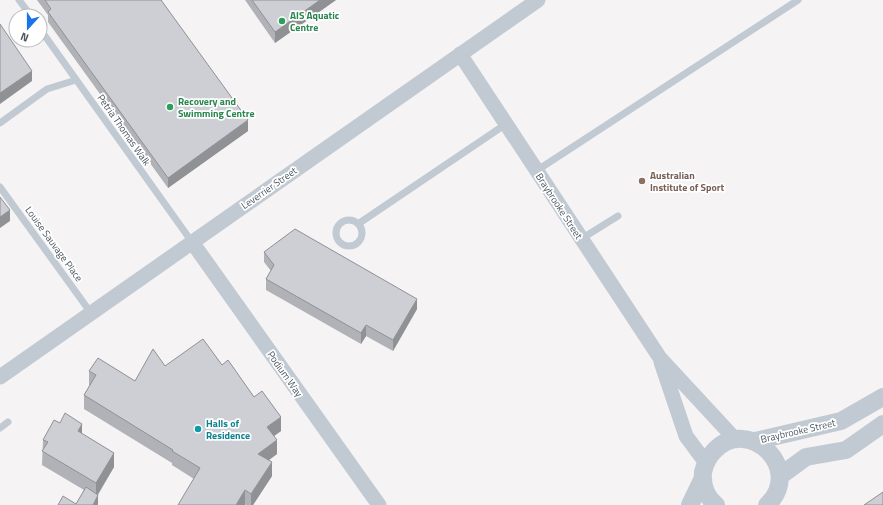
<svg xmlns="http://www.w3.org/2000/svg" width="883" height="505" font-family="'Titillium Web',sans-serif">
	<rect width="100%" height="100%" fill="#f5f3f3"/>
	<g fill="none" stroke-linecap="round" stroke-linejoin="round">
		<path stroke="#c1cad2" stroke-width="7" d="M 19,0 L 31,16
			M 40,29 L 192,242
			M 0,123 L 47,89 L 76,80
			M 536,171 L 798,0
			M 0,187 L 91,313
			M336 233a13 13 0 1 1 26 0a13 13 0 1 1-26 0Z
			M 358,224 L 506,124
			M 581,239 L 618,216
			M 0,428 L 8,422"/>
		<path stroke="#c1cad2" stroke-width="15" d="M 460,54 L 660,358 L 735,439
			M 192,242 L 379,505
			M 661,362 L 686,436 L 706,463
			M 0,377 L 538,0"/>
		<path stroke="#c1cad2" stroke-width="18" d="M 755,441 L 841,421 L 883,397
			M 780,476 L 806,457 L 846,450 L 883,424
			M 690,505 L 703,478
			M 716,505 C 706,497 702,484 703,472 C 705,464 709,456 714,451 C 749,414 805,470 767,505"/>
	</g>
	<path fill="#b0b2b7" d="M 37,0 L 161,0 L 248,131 L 168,188 L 48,22 L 48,15 Z
		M 245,0 L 336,0 L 275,43 Z
		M 264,252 L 417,309 L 393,351 L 366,336 L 361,344 L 266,290 L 266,279 L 271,271 L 264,262 Z
		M 222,365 L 254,397 L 281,431 L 274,436 L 277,454 L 269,460 L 272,476 L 253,505 L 246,505 L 194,479 L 172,465 L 172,463 L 84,409 L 84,395 L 90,385 L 89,385 L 89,371 L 135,381 L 165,366 Z
		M 82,434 L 114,467 L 98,495 L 98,505 L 76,504 L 84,490 L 42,465 L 43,440 Z"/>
	<path fill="#909195" d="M 320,0 L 336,0 L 275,43 L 275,32 Z
		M 32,71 L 32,81 L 0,104 L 0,93 Z
		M 248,120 L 248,131 L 168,188 L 168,178 Z
		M 10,210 L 10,221 L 0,228 L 0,217 Z
		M 417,299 L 417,309 L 393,351 L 393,340 Z
		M 366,325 L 366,336 L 361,344 L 361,333 Z
		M 281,417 L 281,431 L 267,441 L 267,427 Z
		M 82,424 L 82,438 L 78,431 Z
		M 277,440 L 277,454 L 258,468 L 258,454 Z
		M 114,453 L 114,467 L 96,497 L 96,483 Z
		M 272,462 L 272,476 L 253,505 L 251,505 L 251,494 Z
		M 245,490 L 245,505 L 236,505 Z
		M 98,495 L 98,505 L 93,505 Z"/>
	<path fill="#cdcfd5" stroke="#909195" d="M 45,0 L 161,0 L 248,120 L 168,178 L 48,12 L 51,9 Z
		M 252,0 L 320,0 L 275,32 Z
		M 0,24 L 32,71 L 0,93 Z
		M 0,197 L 10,210 L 0,217 Z
		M 295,229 L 417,299 L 393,340 L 366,325 L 361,333 L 266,279 L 274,265 L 264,252 Z
		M 203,339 L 222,365 L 228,360 L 254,397 L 262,391 L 281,417 L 267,427 L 277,440 L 258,454 L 272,462 L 251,494 L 245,490 L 236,505 L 178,505 L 200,468 L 172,451 L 173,450 L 84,395 L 96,375 L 89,371 L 98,358 L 135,381 L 153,349 L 165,366 Z
		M 65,413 L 82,424 L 78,431 L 114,453 L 96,483 L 42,451 L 48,442 L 43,440 L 54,420 L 60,423 Z
		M 86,487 L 98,495 L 93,505 L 58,505 L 63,496 L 76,504 Z
		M 883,492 L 883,505 L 864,505 Z"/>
	<g fill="#2e9e5b" stroke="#fff" stroke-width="1.5">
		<circle cx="282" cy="21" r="4"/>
		<circle cx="170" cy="107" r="4"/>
	</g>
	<circle fill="#8d6e63" stroke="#fff" stroke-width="1.5" cx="642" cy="181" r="4"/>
	<circle fill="#0f9aa8" stroke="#fff" stroke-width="1.5" cx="198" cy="429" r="4"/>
	<g text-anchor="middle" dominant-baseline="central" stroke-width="3.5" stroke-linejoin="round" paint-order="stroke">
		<g font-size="10" font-weight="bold" fill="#27864d" stroke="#fff" text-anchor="start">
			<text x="290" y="15">AIS Aquatic<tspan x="290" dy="12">Centre</tspan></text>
			<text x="178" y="101">Recovery and<tspan x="178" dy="12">Swimming Centre</tspan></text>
		</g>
		<g font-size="10" fill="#4a5661" stroke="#fff">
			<text transform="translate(124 130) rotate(55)">Petria Thomas Walk</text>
			<text transform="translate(269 188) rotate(-35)">Leverrier Street</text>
			<text transform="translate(559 206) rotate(57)">Braybrooke Street</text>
			<text transform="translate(54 244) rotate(54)">Louise Sauvage Place</text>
			<text transform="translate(285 374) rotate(55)">Podium Way</text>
			<text transform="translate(798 431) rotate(-13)">Braybrooke Street</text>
		</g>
		<g font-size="10" font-weight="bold" fill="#785e54" stroke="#fff" text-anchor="start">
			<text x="650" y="175">Australian<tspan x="650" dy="12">Institute of Sport</tspan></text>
		</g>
		<g font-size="10" font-weight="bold" fill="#0d838f" stroke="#fff" text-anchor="start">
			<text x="206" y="423">Halls of<tspan x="206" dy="12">Residence</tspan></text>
		</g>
	</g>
	<g transform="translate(28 28) rotate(201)"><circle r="19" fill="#ffffff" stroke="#b7bbc0"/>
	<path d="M0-3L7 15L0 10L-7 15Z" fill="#1a73e8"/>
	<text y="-6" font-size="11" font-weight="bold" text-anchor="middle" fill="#4a5661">N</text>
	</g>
</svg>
